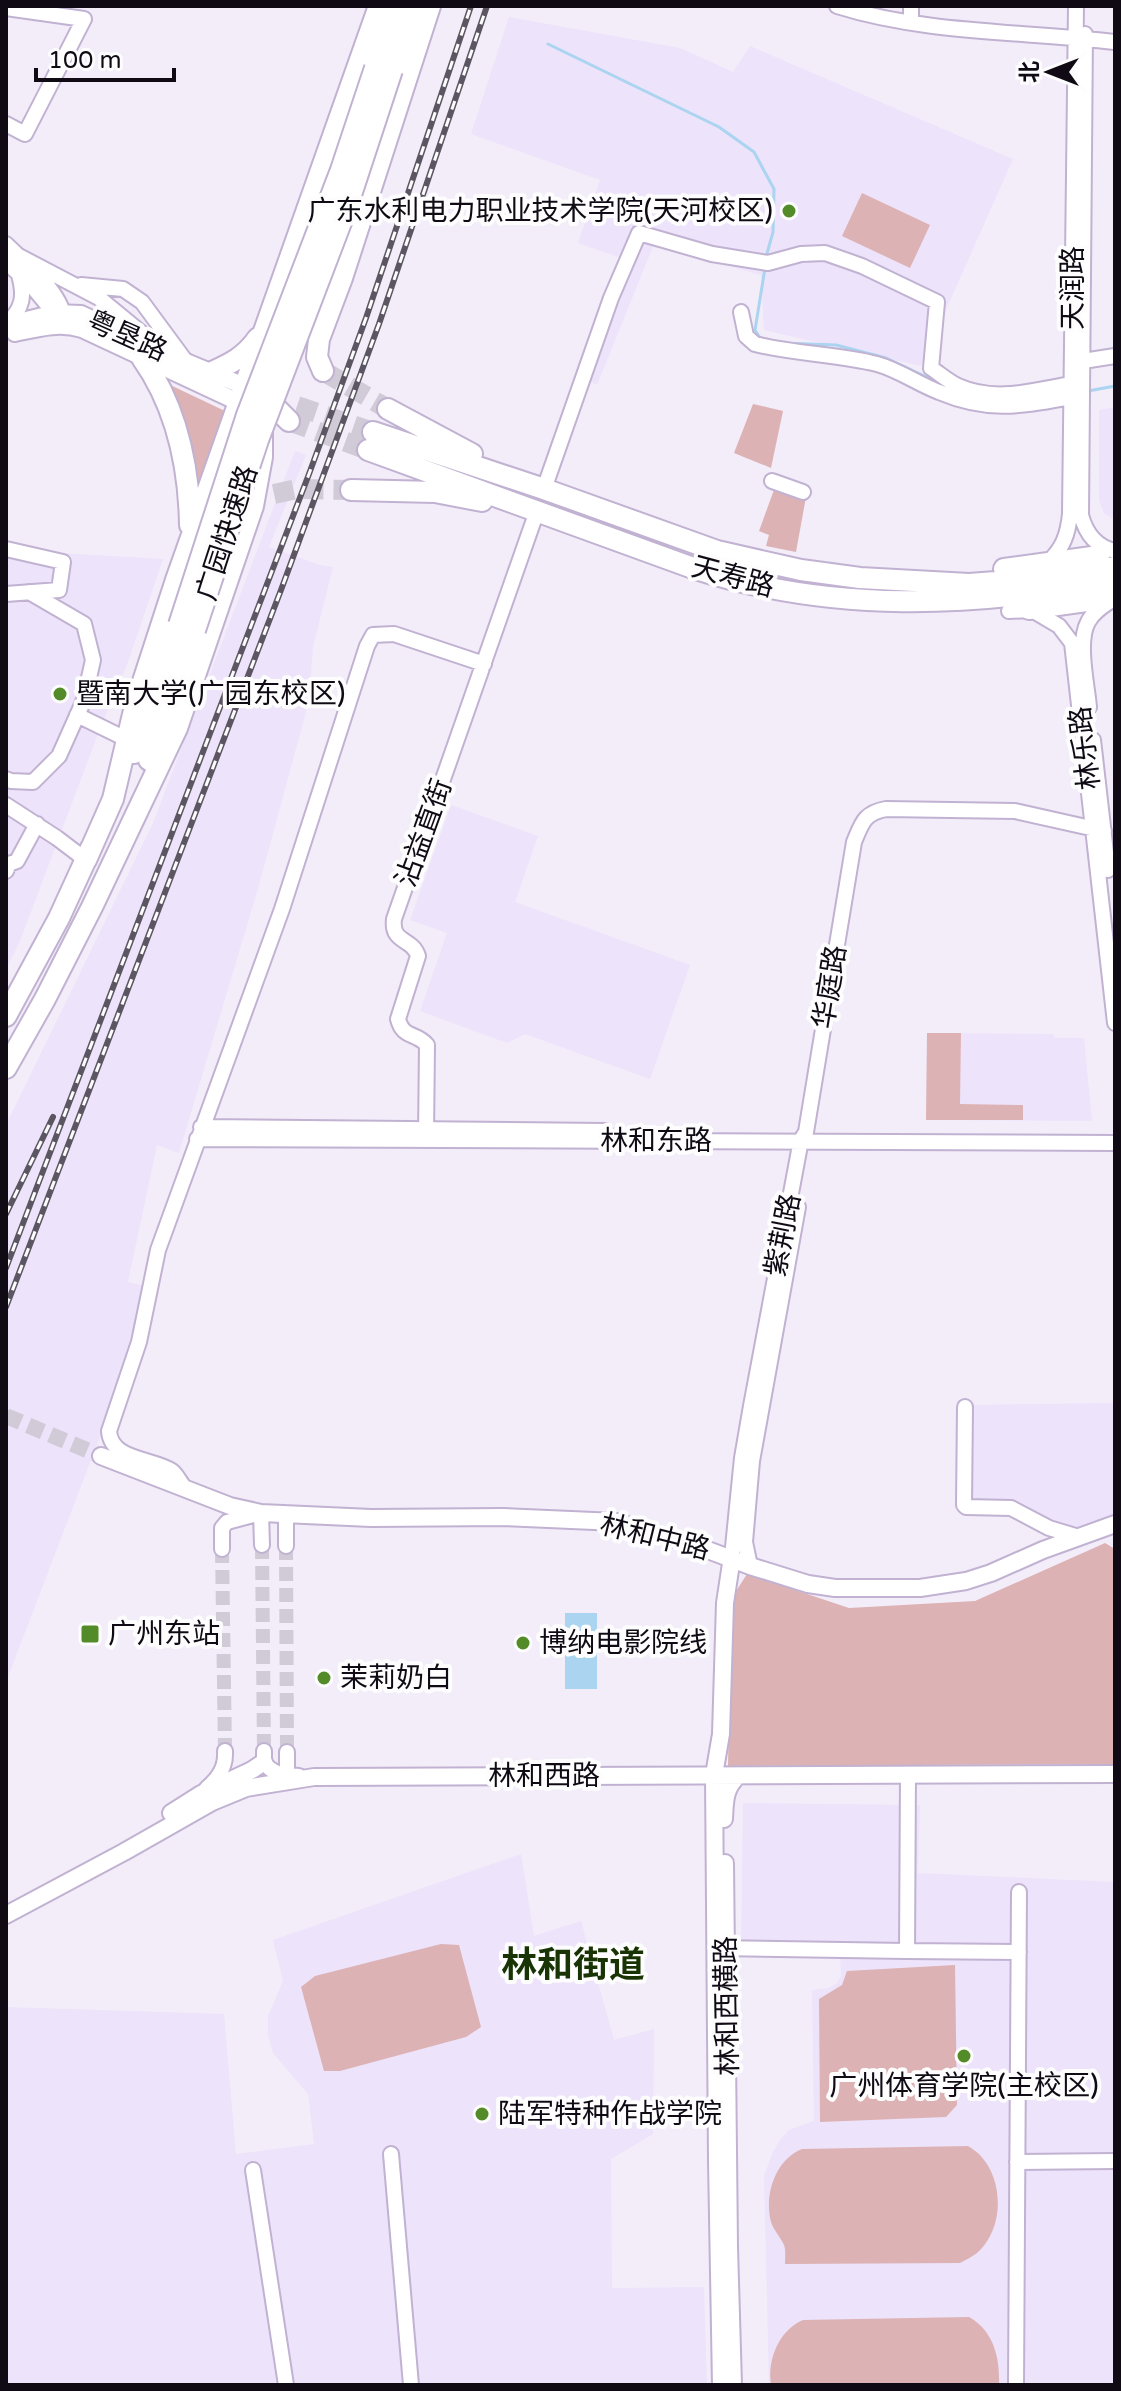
<svg xmlns="http://www.w3.org/2000/svg" width="1121" height="2391" font-family="'Varela Round','Noto Sans SC',sans-serif">
	<rect width="100%" height="100%" fill="#f3edfa"/>
	<path fill="#ede3fa" d="M 509,17 L 680,48 L 733,72 L 750,46 L 1013,159 L 921,366 L 764,330 L 761,275 L 654,244 L 597,385 L 578,376 L 624,259 L 578,243 L 600,180 L 471,134 Z
		M 1115,407 L 1115,520 L 1104,513 L 1099,500 L 1099,410 Z
		M 6,429 L 7,542 L 60,553 L 163,559 L 128,662 L 101,726 L 20,941 L 6,969 Z
		M 295,451 L 306,455 L 269,547 L 320,565 L 333,567 L 313,647 L 309,701 L 259,885 L 179,1153 L 157,1145 L 128,1282 L 148,1287 L 130,1358 L 6,1682 L 6,1125 L 153,823 Z
		M 451,805 L 538,836 L 515,902 L 690,965 L 650,1079 L 525,1034 L 507,1043 L 420,1011 L 447,933 L 410,920 Z
		M 927,1033 L 1053,1034 L 1055,1038 L 1084,1038 L 1092,1121 L 926,1120 Z
		M 1115,1403 L 1115,1518 L 1077,1532 L 1036,1519 L 967,1505 L 969,1405 Z
		M 743,1803 L 920,1805 L 918,1873 L 1115,1882 L 1115,2385 L 769,2385 L 764,2176 L 772,2154 L 780,2140 L 789,2130 L 814,2121 L 812,1990 L 829,1988 L 837,1983 L 841,1976 L 840,1951 L 741,1949 Z
		M 521,1854 L 534,1936 L 581,1921 L 614,2040 L 654,2029 L 653,2134 L 611,2159 L 612,2288 L 704,2287 L 707,2385 L 6,2385 L 6,2007 L 224,2014 L 236,2154 L 314,2144 L 308,2094 L 273,2053 L 268,2035 L 268,2016 L 283,1981 L 273,1940 Z"/>
	<path fill="#ddb2b4" d="M 862,193 L 930,225 L 910,268 L 842,236 Z
		M 166,383 L 225,411 L 198,495 L 190,446 L 182,413 Z
		M 753,404 L 783,411 L 771,468 L 734,453 Z
		M 775,487 L 806,497 L 796,552 L 766,546 L 769,535 L 759,531 Z
		M 927,1033 L 961,1033 L 960,1104 L 1023,1105 L 1023,1120 L 926,1120 Z
		M 1105,1543 L 1115,1549 L 1115,1764 L 728,1766 L 731,1599 L 747,1574 L 849,1608 L 975,1601 Z
		M 441,1944 L 459,1945 L 481,2027 L 466,2037 L 340,2071 L 324,2071 L 301,1987 L 315,1976 Z
		M 955,1965 L 957,2105 L 946,2117 L 820,2122 L 819,1999 L 842,1985 L 847,1971 Z
		M 968,2146 C 1004,2166 1008,2226 977,2253 C 972,2257 965,2260 960,2263 L 785,2264 C 785,2258 786,2250 784,2245 C 780,2236 774,2231 771,2222 C 764,2195 775,2160 802,2149 Z
		M 969,2317 C 994,2331 1000,2358 999,2385 L 771,2385 C 767,2360 779,2330 803,2320 Z"/>
	<path fill="#abd4f0" d="M 565,1613 L 597,1613 L 597,1689 L 565,1689 Z"/>
	<g fill="none" stroke-linecap="round" stroke-linejoin="round">
		<path stroke="#abd4f0" stroke-width="3" d="M 548,44 L 719,127 L 754,152 L 774,189 L 773,232 L 766,257
			M 760,338 L 755,330 L 765,268
			M 783,343 L 836,345 L 886,358 L 948,387
			M 1088,391 L 1115,386"/>
		<path stroke="#d1cbd8" stroke-width="14" stroke-dasharray="14 7" stroke-linecap="butt" d="M 262,1545 L 264,1751
			M 286,1546 L 287,1752
			M 222,1549 L 225,1751"/>
		<path stroke="#d1cbd8" stroke-width="16" stroke-dasharray="16 8" stroke-linecap="butt" d="M 6,1416 L 101,1456"/>
		<path stroke="#d1cbd8" stroke-width="20" stroke-dasharray="20 10" stroke-linecap="butt" d="M 323,371 L 388,409
			M 297,406 L 373,432
			M 289,421 L 368,450
			M 274,494 L 297,489 L 351,490"/>
		<g stroke="#c1b2d2" stroke-width="18">
			<path id="minor" d="M 837,6 C 926,34 1023,31 1115,42
				M 6,8 L 84,19 L 25,134 L 6,124
				M 911,22 L 911,6
				M 1085,34 L 1081,515 C 1086,534 1096,547 1115,551
				M 6,244 C 24,262 64,294 64,321
				M 17,255 L 99,298 L 156,345
				M 6,262 L 31,285 L 60,320
				M 81,285 L 123,289 L 142,302 L 187,363
				M 741,312 L 746,336 L 755,344 C 795,354 837,354 877,364 C 899,370 918,384 939,392 C 989,413 1021,406 1072,397
				M 6,324 C 23,309 25,296 19,275
				M 1083,361 L 1115,356
				M 772,481 L 803,492
				M 544,489 L 611,298 L 639,233 L 712,254 L 768,263 L 801,254 L 825,253 L 862,266 L 937,302 L 931,368 C 940,374 949,382 958,386 C 996,403 1034,390 1072,384
				M 6,549 L 63,562 L 59,590 L 6,594
				M 1047,563 C 1063,549 1068,534 1070,514 L 1076,6
				M 1009,611 L 1032,610 L 1059,626 L 1072,643 L 1115,1023
				M 1089,707 C 1087,684 1077,642 1088,622 C 1093,612 1103,606 1112,600
				M 77,715 L 126,739
				M 1093,740 L 1108,870
				M 6,779 L 11,781 L 33,782 L 59,756 L 84,700 L 93,660 L 84,624 L 29,592
				M 6,805 L 57,838 L 86,860
				M 6,871 L 9,864 L 17,861 L 37,824
				M 201,1127 L 605,1131
				M 426,1136 L 427,1045 C 416,1032 403,1039 398,1019 L 418,956 C 412,937 391,944 394,919 L 537,511
				M 197,1139 L 1115,1143
				M 965,1407 L 964,1505 L 966,1507 L 1011,1508 L 1049,1528 L 1079,1537
				M 184,1487 C 180,1482 177,1475 172,1471 C 153,1458 111,1461 109,1431 L 139,1342 L 158,1250 L 282,909 L 367,646 L 373,635 L 394,634 L 484,664
				M 286,1515 L 286,1546
				M 222,1549 L 222,1528 L 227,1522 L 261,1513 L 262,1545
				M 732,1557 L 742,1458 L 751,1406 L 801,1140 L 806,1132 L 854,842 C 862,823 864,813 886,809 L 1015,811 L 1104,831
				M 750,1566 L 745,1542 L 752,1461 L 798,1207
				M 264,1751 L 264,1762 C 272,1775 285,1775 299,1776
				M 287,1752 L 287,1775
				M 908,1775 L 907,1951 L 1019,1952
				M 207,1788 C 219,1778 226,1767 225,1751
				M 715,1948 L 907,1951
				M 391,2154 L 411,2385
				M 1017,2162 L 1115,2161
				M 253,2170 L 286,2385
				M 1016,2385 L 1019,1892"/>
		</g>
		<g stroke="#c1b2d2" stroke-width="20">
			<path id="major" d="M 6,325 L 55,313 L 81,314 L 169,355 L 244,386
				M 15,333 C 38,328 59,322 82,329 L 238,402
				M 101,1456 L 230,1506 L 261,1513 L 371,1518 L 503,1517 L 617,1522 L 692,1544 L 750,1566 L 808,1584 L 835,1588 L 920,1588 L 966,1581 L 991,1573 L 1043,1550 L 1115,1524
				M 171,1813 L 201,1794 L 252,1770 L 264,1762
				M 724,1819 C 725,1802 724,1789 738,1776
				M 725,1863 L 729,2247 L 733,2385
				M 6,1915 L 124,1852 L 212,1802 L 246,1788 L 314,1777 L 1115,1774
				M 721,2385 L 717,2160 L 714,1775 L 721,1734 L 725,1603 L 732,1557"/>
		</g>
		<g stroke="#c1b2d2" stroke-width="24">
			<path id="highway" d="M 375,68 L 395,6
				M 392,70 L 413,6
				M 142,358 C 176,406 189,467 190,525
				M 323,371 L 317,357 L 319,339 L 342,278 L 430,6
				M 210,373 C 230,364 245,357 258,338
				M 266,389 L 269,401 L 289,421
				M 388,409 L 472,454
				M 373,432 L 544,489 L 717,551 L 801,570 L 860,578 L 969,584 L 1050,578 L 1115,567
				M 368,450 L 693,568 C 834,614 971,606 1115,582
				M 351,490 L 435,492 L 482,501
				M 1004,569 L 1099,556
				M 1029,609 L 1115,597
				M 134,753 L 179,625
				M 149,760 L 195,630
				M 86,860 L 113,799 L 135,706 L 176,580 L 379,6
				M 6,1016 L 59,918 L 91,848
				M 6,1068 L 45,999 L 92,907 L 177,728 L 253,506 L 262,457 L 262,435"/>
		</g>
		<use href="#minor" stroke="#fff" stroke-width="14"/>
		<use href="#major" stroke="#fff" stroke-width="16"/>
		<use href="#highway" stroke="#fff" stroke-width="20"/>
		<g stroke="#5b5661" stroke-width="6">
			<path id="rail" d="M 6,1214 L 53,1117
				M 6,1268 L 309,474 L 366,318 L 471,6
				M 6,1307 L 281,590 L 379,324 L 487,6"/>
		</g>
		<use href="#rail" stroke="#fdfdfd" stroke-width="3" stroke-dasharray="9" stroke-linecap="butt"/>
		<g stroke="#c1b2d2" stroke-width="24" stroke-linecap="butt">
			<path id="highway-bridge" d="M 179,625 L 247,415 L 341,170 L 375,68
				M 195,630 L 258,440 L 348,204 L 392,70"/>
		</g>
		<use href="#highway-bridge" stroke="#fff" stroke-width="20"/>
	</g>
	<g fill="#528b28" stroke="#fdfdfd" stroke-width="3">
		<circle cx="789" cy="211" r="8"/>
		<circle cx="60" cy="694" r="8"/>
		<rect x="80" y="1624" width="20" height="20" rx="4"/>
		<circle cx="523" cy="1643" r="8"/>
		<circle cx="324" cy="1678" r="8"/>
		<circle cx="964" cy="2056" r="8"/>
		<circle cx="482" cy="2114" r="8"/>
	</g>
	<g text-anchor="middle" dominant-baseline="central" stroke-width="8" stroke-linejoin="round" paint-order="stroke">
		<g font-size="28" fill="#0f0a14" stroke="#fdfdfd" text-anchor="start">
			<text x="773" y="211" text-anchor="end">广东水利电力职业技术学院(天河校区)</text>
			<text x="76" y="694">暨南大学(广园东校区)</text>
			<text x="108" y="1634">广州东站</text>
			<text x="539" y="1643">博纳电影院线</text>
			<text x="340" y="1678">茉莉奶白</text>
			<text x="964" y="2086" text-anchor="middle">广州体育学院(主校区)</text>
			<text x="498" y="2114">陆军特种作战学院</text>
		</g>
		<g font-size="28" fill="#0f0a14" stroke="#fdfdfd">
			<text transform="translate(1073 288) rotate(-90)">天润路</text>
			<text transform="translate(127 336) rotate(24)">粤垦路</text>
			<text transform="translate(227 533) rotate(-72)">广园快速路</text>
			<text transform="translate(733 577) rotate(15)">天寿路</text>
			<text transform="translate(1085 748) rotate(-97)">林乐路</text>
			<text transform="translate(424 833) rotate(-70)">沾益直街</text>
			<text transform="translate(830 987) rotate(-81)">华庭路</text>
			<text x="656" y="1141">林和东路</text>
			<text transform="translate(783 1235) rotate(-79)">紫荆路</text>
			<text transform="translate(655 1537) rotate(14)">林和中路</text>
			<text x="544" y="1776">林和西路</text>
			<text transform="translate(727 2006) rotate(-91)">林和西横路</text>
		</g>
		<g font-size="36" font-weight="bold" fill="#193404" stroke="#fdfdfd">
			<text x="573" y="1965">林和街道</text>
		</g>
	</g>
	<rect width="1121" height="2391" fill="none" stroke="#0f0a14" stroke-width="16"/>
	<g transform="translate(1049 72) rotate(270)" stroke="#fdfdfd" stroke-width="6" paint-order="stroke">
	<path d="M0-6L14 30L0 20L-14 30Z" fill="#0f0a14"/>
	<text y="-12" font-size="22" font-weight="bold" text-anchor="middle" fill="#0f0a14">北</text>
	</g>
	<path d="M36 68v12h138v-12" fill="none" stroke="#0f0a14" stroke-width="4"/>
	<text x="48" y="68" font-size="24" fill="#0f0a14" stroke="#fdfdfd" stroke-width="6" paint-order="stroke">100 m</text>
</svg>
